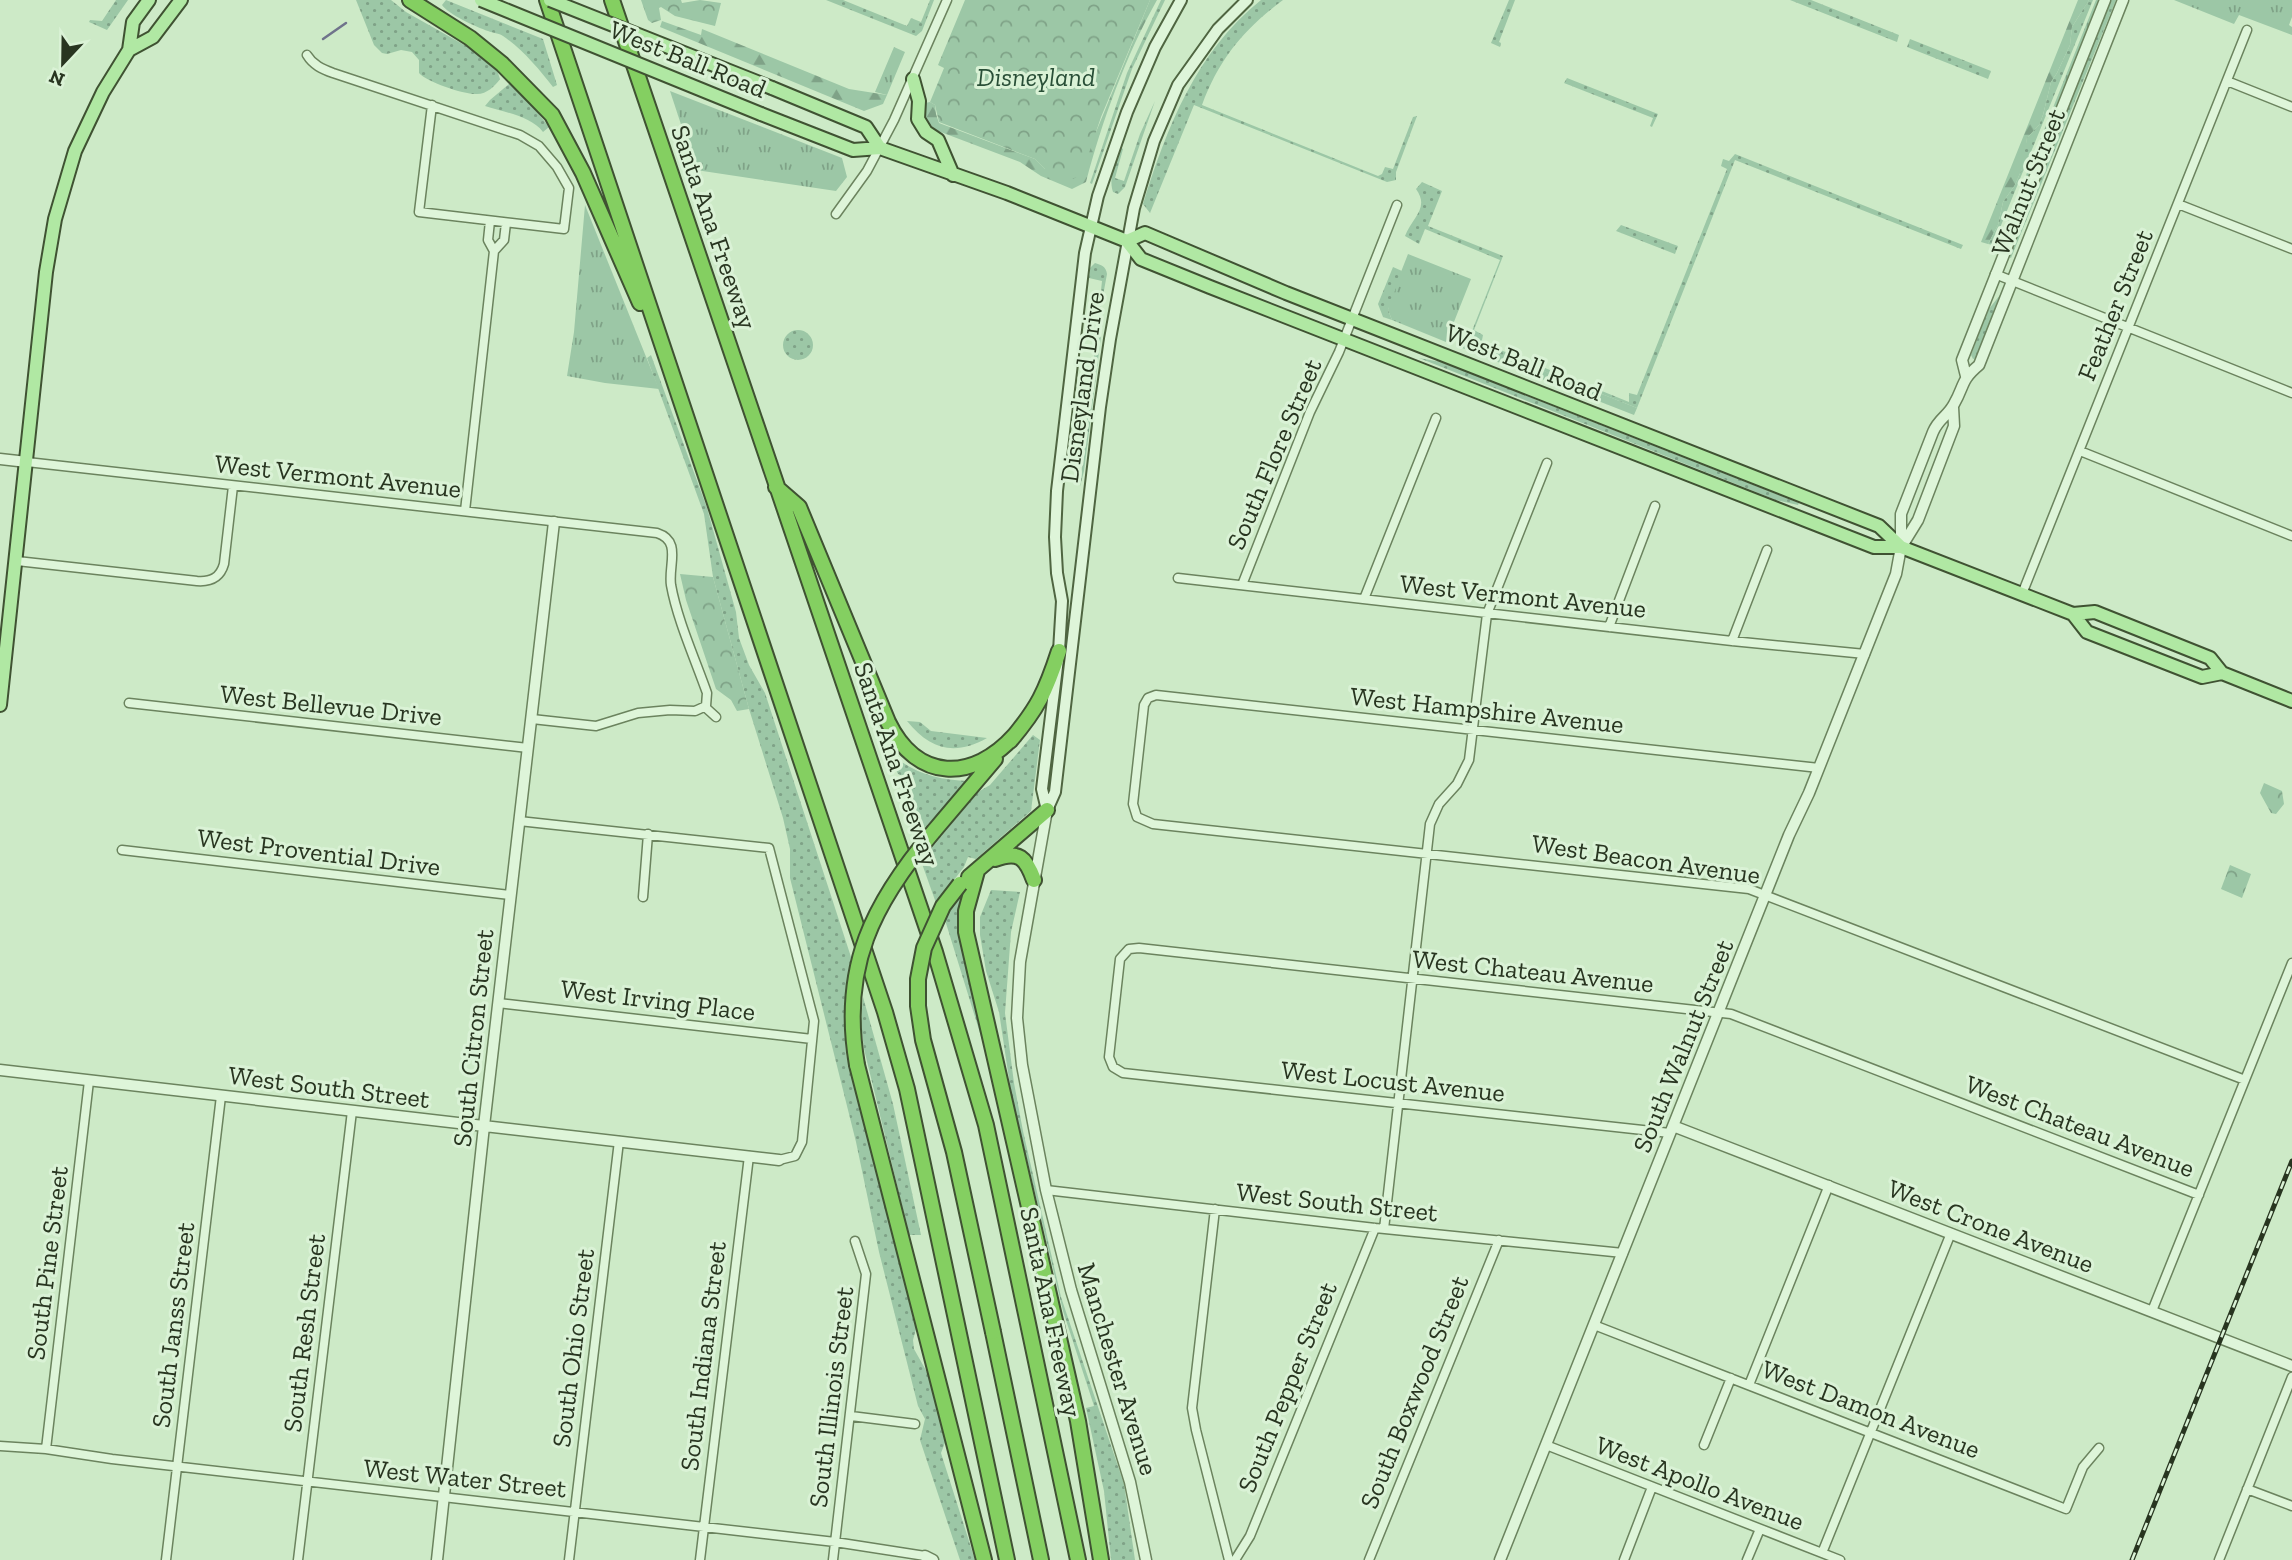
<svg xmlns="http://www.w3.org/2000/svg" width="2292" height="1560" font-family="'Zilla Slab',serif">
	<defs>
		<pattern id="grass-tufts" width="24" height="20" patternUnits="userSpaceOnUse" patternTransform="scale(1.75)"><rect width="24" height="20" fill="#9cc7a6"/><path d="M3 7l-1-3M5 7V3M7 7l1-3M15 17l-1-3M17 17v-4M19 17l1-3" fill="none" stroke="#7fa287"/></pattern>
		<pattern id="forest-firs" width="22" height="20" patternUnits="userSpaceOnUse" patternTransform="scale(1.75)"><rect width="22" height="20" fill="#9cc7a6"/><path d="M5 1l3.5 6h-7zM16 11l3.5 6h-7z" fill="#7fa287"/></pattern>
		<pattern id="park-crowns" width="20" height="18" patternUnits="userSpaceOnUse" patternTransform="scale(1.75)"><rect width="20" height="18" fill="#9cc7a6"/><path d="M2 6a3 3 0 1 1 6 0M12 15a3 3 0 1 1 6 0" fill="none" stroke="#7fa287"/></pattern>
		<pattern id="garden-dots" width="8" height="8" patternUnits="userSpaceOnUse" patternTransform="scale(1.75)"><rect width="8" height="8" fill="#9cc7a6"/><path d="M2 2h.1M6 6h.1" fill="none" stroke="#7fa287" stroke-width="1.8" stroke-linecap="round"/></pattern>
	</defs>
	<rect width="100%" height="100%" fill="#cdeac7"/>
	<path fill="url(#grass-tufts)" d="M 2096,0 L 2099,0 L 2006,237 L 2003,237 L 2001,247 L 1997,248 Z
		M 2174,0 L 2292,0 L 2292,17 L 2289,25 L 2292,27 L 2292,35 L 2239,15 L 2234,24 Z
		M 894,47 L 905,52 L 887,95 L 875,92 Z
		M 670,91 L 842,158 L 847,177 L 836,191 L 696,170 Z
		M 585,205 L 659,389 L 605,383 L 567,376 L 574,332 Z
		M 1408,254 L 1471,279 L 1446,342 L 1392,320 L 1388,310 L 1390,300 Z"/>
	<path fill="url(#forest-firs)" d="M 1150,0 L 1157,0 C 1126,55 1102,121 1086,182 L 1072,189 L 1041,176 L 1020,162 L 938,131 C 928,124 923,116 925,103 L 930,102 L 935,105 L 936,114 L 939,123 L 1035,159 L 1045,169 L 1096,132 Z
		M 2078,0 L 2089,0 L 2072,27 L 2070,45 L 2057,73 L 2051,82 L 2043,115 L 2039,125 L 2027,138 L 2024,164 L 2015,185 L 2003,202 L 1998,225 L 1988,244 L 1981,242 Z
		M 662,21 L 701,35 L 702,29 L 849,89 L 887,95 L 883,104 L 864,111 L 660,27 Z
		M 1461,338 L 1637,408 L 1634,415 L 1457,346 Z"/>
	<path fill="url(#park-crowns)" d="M 641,0 L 681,0 L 682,3 L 700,0 L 721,3 L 715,26 L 675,16 L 661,7 L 659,8 L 661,20 L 652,23 L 648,20 Z
		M 965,0 L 1150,0 L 1101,117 L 1082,174 L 1073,179 L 1045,169 L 1035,159 L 939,122 L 935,105 L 930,102 L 944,68 L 938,65 Z
		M 680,574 L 713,577 L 749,709 L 737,711 L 731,700 L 716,689 L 686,600 Z
		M 2264,783 L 2282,791 L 2284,804 L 2276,814 L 2271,813 L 2260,793 Z
		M 2230,865 L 2251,874 L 2242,898 L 2221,889 Z"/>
	<path fill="url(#garden-dots)" d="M 116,0 L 128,0 L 107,30 L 89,22 L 90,20 L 102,21 Z
		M 356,0 L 391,0 L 406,12 L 473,50 L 497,70 L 500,79 C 495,86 487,94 477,94 C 465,95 427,82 419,73 L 419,60 L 412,52 L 401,50 L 387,54 L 382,53 L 374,45 Z
		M 446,0 L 543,39 L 557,85 L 553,87 C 539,69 522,49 503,36 C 499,33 493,33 488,31 C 476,27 448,14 442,5 Z
		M 826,0 L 843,0 L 907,26 L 911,18 L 921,22 L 930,0 L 934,0 L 922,31 L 916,36 Z
		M 1161,0 L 1165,0 L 1132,69 L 1092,184 L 1090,183 L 1127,73 Z
		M 1261,0 L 1283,0 C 1244,29 1219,59 1202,105 L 1378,176 L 1382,174 L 1385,167 L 1393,169 L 1413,117 L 1417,116 L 1396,172 L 1396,180 L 1387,182 L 1194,105 L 1150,213 L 1143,204 C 1167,127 1196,52 1261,0 Z
		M 1509,0 L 1515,0 L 1499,42 L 1501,43 L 1500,47 L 1491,43 Z
		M 1790,0 L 1811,0 L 1899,35 L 1897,42 Z
		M 2089,0 L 2093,0 L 1993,245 L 1988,244 L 1998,225 L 2003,202 L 2015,185 L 2021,171 L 2027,138 L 2039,125 L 2043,115 L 2051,82 L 2057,73 L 2070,45 L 2072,27 Z
		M 2110,0 L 2116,0 L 2011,258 L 2007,256 Z
		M 1910,39 L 1991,71 L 1988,79 L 1907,47 Z
		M 1567,78 L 1658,114 L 1652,127 L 1650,126 L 1653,118 L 1564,83 Z
		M 509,84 L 534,108 L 549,127 L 543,132 C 531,116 503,112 485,106 L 490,100 Z
		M 1155,101 L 1125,187 L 1118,194 L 1113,192 C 1108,177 1116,161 1120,147 L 1123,149 L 1115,178 L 1124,181 L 1140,134 Z
		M 1735,154 L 1963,245 L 1961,249 L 1735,160 L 1637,408 L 1468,341 L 1500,260 L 1425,229 L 1419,244 L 1405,236 C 1412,218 1430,208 1416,189 L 1422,182 L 1442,191 L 1428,226 L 1503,256 L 1474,330 L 1483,335 L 1482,340 L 1488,342 L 1488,345 L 1629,402 L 1629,393 L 1637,395 L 1727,169 L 1721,166 L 1723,159 L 1729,161 Z
		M 1621,225 L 1678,246 L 1675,254 L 1616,231 Z
		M 1095,263 C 1101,265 1106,266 1107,274 L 1100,312 L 1101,336 L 1084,471 L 1080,487 L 1102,281 L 1089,278 L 1090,268 Z
		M 1393,267 L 1402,271 L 1388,310 L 1392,320 L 1383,317 L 1378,304 Z
		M 2000,295 L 1977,358 L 1973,359 L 1971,355 L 1988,310 Z
		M783 345a15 15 0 1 1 30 0a15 15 0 1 1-30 0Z
		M 651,355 L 707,508 L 736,612 L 739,638 L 749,665 L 765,693 L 851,957 L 844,1011 L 846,1054 L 916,1329 L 913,1340 L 914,1349 L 928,1374 L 946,1440 L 941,1453 L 975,1560 L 960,1560 L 920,1440 L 925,1419 L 918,1406 L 879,1252 L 856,1142 L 790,878 L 790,849 L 783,818 L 749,709 L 713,577 L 704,514 L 647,358 Z
		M 1419,358 L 1441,362 L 1799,503 L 1798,505 L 1776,500 Z
		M 907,721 L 920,722 L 931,731 L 987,738 C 955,756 930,750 907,721 Z
		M 1033,735 L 1040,740 L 1031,811 L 976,859 L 968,857 L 964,867 L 936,903 L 921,861 L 978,792 L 990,785 Z
		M 896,758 C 919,775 940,780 969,781 L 915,838 L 907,821 L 908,803 L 903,776 L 898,774 L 892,762 Z
		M 963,889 L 967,892 L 960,936 L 988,1059 L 945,920 Z
		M 991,890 L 1020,892 L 1011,932 L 1005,1013 L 1014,1083 L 1023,1131 L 1061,1297 L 1124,1484 L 1135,1560 L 1111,1560 L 1104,1491 L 1086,1408 L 1094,1406 L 1063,1311 L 1011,1092 L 999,1012 L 986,971 L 980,935 L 980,917 Z
		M 863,997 L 893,1104 L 921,1235 L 909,1235 L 864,1049 L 861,1023 Z"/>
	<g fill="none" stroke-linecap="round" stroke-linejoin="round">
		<path stroke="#6f738b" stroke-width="2.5" d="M 323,39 L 346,23"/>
		<g stroke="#6b835e" stroke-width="11">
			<path id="minor" d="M 307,55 C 313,65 322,69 333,73 L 520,135 L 539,146 L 557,167 L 569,188 L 564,229 L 419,212 L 432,105
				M 2227,81 L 2292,107
				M 2178,204 L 2292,249
				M 836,214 L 867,171 L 894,120 L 947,0
				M 490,221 L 488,240 L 494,251
				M 1995,274 L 2292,393
				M 2080,451 L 2292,536
				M 27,462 L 657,533 C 682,541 668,565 671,585 C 677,619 695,659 707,693 L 706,706 L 695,711 L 670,710 L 638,713 L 596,726 L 532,719
				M 465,511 L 494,251 L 504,240 L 506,223
				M 17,561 L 197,581 C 211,582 220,578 224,564 L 233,486
				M 1178,578 L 1732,641 L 1865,654
				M 1242,585 L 1310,412 L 1339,352 L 1397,205
				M 2022,594 L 2247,30
				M 1364,599 L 1436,418
				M 1609,627 L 1655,506
				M 1732,641 L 1767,550
				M 129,703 L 528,748
				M 705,707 L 716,717
				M 1819,768 L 1156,695 L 1148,698 L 1144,705 L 1133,804 L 1137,817 L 1153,824 L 1749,889 L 2245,1080
				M 519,821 L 769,848 L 814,1021 L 802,1142 L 795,1156 L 779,1160
				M 122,850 L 510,895
				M 643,897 L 648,834
				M 498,1003 L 812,1039
				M 1670,1133 L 1123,1073 L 1113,1067 L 1109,1057 L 1120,959 L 1129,949 L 1139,948 L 1731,1014 L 2199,1195
				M 1046,1190 L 1375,1228 L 1623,1253
				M 1215,1209 L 1192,1408 L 1196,1430 L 1229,1560
				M 1384,1229 L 1430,824 L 1439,804 L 1457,784 L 1469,760 L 1487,614 L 1547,463
				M 2152,1311 L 2292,963
				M 1594,1325 L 2066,1509 L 2083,1467 L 2099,1448
				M 1749,1385 L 1829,1185
				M 851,1416 L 915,1424
				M 1546,1445 L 1840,1560
				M 1704,1445 L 1731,1378
				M 0,1446 L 46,1449 L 112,1459 L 835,1542 L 925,1556
				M 46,1449 L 89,1081
				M 2247,1489 L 2292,1506
				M 1822,1553 L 1951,1233
				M 166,1560 L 221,1096
				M 298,1560 L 352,1111
				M 569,1560 L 619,1141
				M 700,1560 L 749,1156
				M 833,1560 L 866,1274 L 855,1241
				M 1235,1560 L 1250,1536 L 1375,1228
				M 1369,1560 L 1499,1240
				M 1624,1560 L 1652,1487
				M 1747,1560 L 1760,1529
				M 2219,1560 L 2292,1377"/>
		</g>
		<g stroke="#6b835e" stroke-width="13">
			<path id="tertiary" d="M 1966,376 L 1962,360 L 2105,0
				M 0,459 L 27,462
				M 1902,546 L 1918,520 L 1954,426 L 1953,407
				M 1047,810 L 1020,962 L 1017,1018 L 1022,1065 L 1046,1190 L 1071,1290 L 1130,1482 L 1146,1560
				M 0,1070 L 779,1160
				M 1673,1126 L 2292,1366
				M 925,1556 L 933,1560
				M 437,1560 L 484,1126 L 554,522
				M 1500,1560 L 1789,835 L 1809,793 L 1896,574 L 1901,547 L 1901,514 L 1933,432 C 1939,418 1948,416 1954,404 C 1965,385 1960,381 1979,365 L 2123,0"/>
		</g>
		<g stroke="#4f6541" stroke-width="14">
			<path id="secondary" d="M 1047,810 L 1055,792 L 1100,407 L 1110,339 L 1134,208 L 1154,141 L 1178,85 L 1218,29 L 1247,0
				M 1047,810 L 1042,789 L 1059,651 L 1062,601 L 1057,573 L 1055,537 L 1057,491 L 1085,253 L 1098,196 L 1127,112 L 1155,47 L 1181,0"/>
		</g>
		<g stroke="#3f5232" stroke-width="16">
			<path id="primary" d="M 129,50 L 153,37 L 181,0
				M 913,79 L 919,101 L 918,119 L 926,132 L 938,140 L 953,175
				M 772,88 L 866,127 L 880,148
				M 761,114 L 853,150 L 880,148 L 1007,193 L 1127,241 L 1141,259 L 1210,287 L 1874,547 L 1901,547
				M 1127,241 L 1145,233 L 1286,293 L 1879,526 L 1901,547 L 2073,614 L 2095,612 L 2210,658 L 2222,673 L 2292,701
				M 2073,614 L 2087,632 L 2202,677 L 2222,673
				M 0,705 L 46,272 L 55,219 L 75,151 L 103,92 L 129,50 L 133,22 L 149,0"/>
		</g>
		<g stroke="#3f5232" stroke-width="18">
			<path id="motorway" d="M 410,0 L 470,38 L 502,64 L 552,115 L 583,173 L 640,303
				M 547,0 L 885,1012 L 907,1089 L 1007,1560
				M 612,0 L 935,952 L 986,1125 L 1078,1560
				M 776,487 L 799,507 L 888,722 C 917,782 973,782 1015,735
				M 1010,741 C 1038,708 1046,691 1059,651
				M 934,831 L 995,759
				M 995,859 C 1019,850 1026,858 1034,880
				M 977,871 L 966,911 L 966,932 L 1078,1421 L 1101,1560
				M 969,877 L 1047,810
				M 857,1065 L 984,1560
				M 993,1332 L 1041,1560"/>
		</g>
		<use href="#minor" stroke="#def5d9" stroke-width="8"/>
		<use href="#tertiary" stroke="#def5d9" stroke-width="10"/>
		<use href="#secondary" stroke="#def5d9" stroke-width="10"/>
		<use href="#primary" stroke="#b0e8a3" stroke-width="12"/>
		<use href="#motorway" stroke="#84cf61" stroke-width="14"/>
		<g stroke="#283520" stroke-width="5">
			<path id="rail" d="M 2132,1560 L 2292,1161"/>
		</g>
		<use href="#rail" stroke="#daf2d6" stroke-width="2.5" stroke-dasharray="8" stroke-linecap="butt"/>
		<g stroke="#3f5232" stroke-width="16" stroke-linecap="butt">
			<path id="primary-bridge" d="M 481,0 L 761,114
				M 550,0 L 772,88"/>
		</g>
		<g stroke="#3f5232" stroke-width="18" stroke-linecap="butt">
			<path id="motorway-bridge" d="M 960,884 L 943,906 L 924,948 L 918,979 L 918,1006 L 923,1040 L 954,1152 L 993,1332
				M 857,1065 C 840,967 873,903 934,831"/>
		</g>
		<use href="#primary-bridge" stroke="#b0e8a3" stroke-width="12"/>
		<use href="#motorway-bridge" stroke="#84cf61" stroke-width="14"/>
	</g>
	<g text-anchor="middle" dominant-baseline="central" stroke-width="6" stroke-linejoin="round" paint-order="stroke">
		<g font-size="26" fill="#283520" stroke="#daf2d6">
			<text transform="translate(688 59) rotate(22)">West Ball Road</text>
			<text transform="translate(2028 182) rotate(-68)">Walnut Street</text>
			<text transform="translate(714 227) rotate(71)">Santa Ana Freeway</text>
			<text transform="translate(2115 305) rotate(-68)">Feather Street</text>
			<text transform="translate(1524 362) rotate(22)">West Ball Road</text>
			<text transform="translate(1082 387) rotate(-82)">Disneyland Drive</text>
			<text transform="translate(1274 454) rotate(-67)">South Flore Street</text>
			<text transform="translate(338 476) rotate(6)">West Vermont Avenue</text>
			<text transform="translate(1523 596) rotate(6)">West Vermont Avenue</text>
			<text transform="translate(331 705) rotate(6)">West Bellevue Drive</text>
			<text transform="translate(1487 710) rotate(6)">West Hampshire Avenue</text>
			<text transform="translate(897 764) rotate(71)">Santa Ana Freeway</text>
			<text transform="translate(319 852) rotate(7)">West Provential Drive</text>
			<text transform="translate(1646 859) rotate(8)">West Beacon Avenue</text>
			<text transform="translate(1533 971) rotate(6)">West Chateau Avenue</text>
			<text transform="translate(658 1000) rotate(7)">West Irving Place</text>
			<text transform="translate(473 1038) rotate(-84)">South Citron Street</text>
			<text transform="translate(1683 1046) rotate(-68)">South Walnut Street</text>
			<text transform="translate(1393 1081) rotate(6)">West Locust Avenue</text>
			<text transform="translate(329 1087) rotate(7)">West South Street</text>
			<text transform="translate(2080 1126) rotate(21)">West Chateau Avenue</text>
			<text transform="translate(1337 1202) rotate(6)">West South Street</text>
			<text transform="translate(1991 1226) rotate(21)">West Crone Avenue</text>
			<text transform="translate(47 1263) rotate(-83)">South Pine Street</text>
			<text transform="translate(1051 1312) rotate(78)">Santa Ana Freeway</text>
			<text transform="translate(173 1325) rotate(-83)">South Janss Street</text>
			<text transform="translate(304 1333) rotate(-83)">South Resh Street</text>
			<text transform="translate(573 1348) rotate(-83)">South Ohio Street</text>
			<text transform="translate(703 1356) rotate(-83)">South Indiana Street</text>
			<text transform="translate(1118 1369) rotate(73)">Manchester Avenue</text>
			<text transform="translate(1287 1387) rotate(-68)">South Pepper Street</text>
			<text transform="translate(1414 1392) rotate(-68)">South Boxwood Street</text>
			<text transform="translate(831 1397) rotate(-83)">South Illinois Street</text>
			<text transform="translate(1871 1409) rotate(21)">West Damon Avenue</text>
			<text transform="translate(465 1478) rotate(6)">West Water Street</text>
			<text transform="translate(1700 1483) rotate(21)">West Apollo Avenue</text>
		</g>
		<g font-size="26" font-style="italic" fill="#294f37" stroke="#daf2d6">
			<text x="1036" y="77">Disneyland</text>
		</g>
	</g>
	<g transform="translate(63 63) rotate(202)" stroke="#daf2d6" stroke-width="5" paint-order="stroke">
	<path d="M0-5L12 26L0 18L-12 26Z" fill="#283520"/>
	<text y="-10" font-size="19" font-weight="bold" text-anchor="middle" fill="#283520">N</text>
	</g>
</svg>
